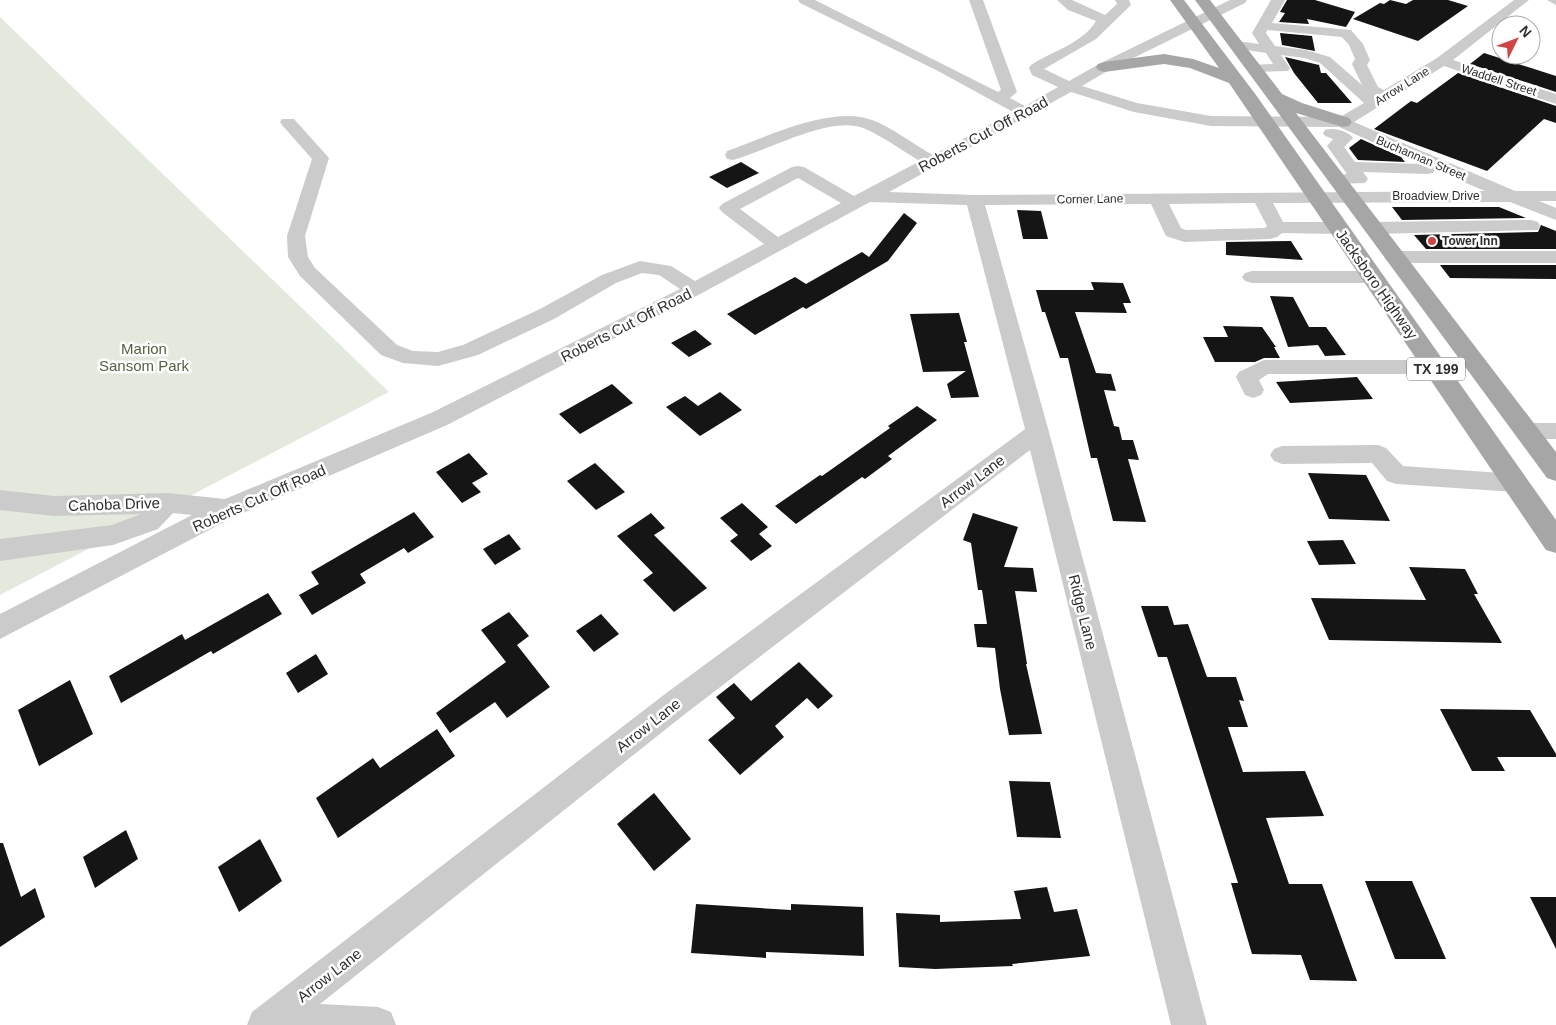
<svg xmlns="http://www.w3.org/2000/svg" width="1556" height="1025" font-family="Arial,sans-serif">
	<rect width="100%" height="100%" fill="#fff"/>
	<path fill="#e3eadd" d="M 0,17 L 389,392 L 0,595 Z"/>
	<path fill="#151515" d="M 1287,0 L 1315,0 L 1355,12 L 1346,27 L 1307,19 L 1309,24 L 1279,22 L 1285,13 L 1280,12 Z
		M 1390,0 L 1406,4 L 1413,0 L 1448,0 L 1468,6 L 1418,41 L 1353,19 L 1380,3 L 1384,4 Z
		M 1280,33 L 1312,36 L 1315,51 L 1282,45 Z
		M 1484,53 L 1556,76 L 1556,92 L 1470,64 Z
		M 1285,57 L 1319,65 L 1321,73 L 1326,73 L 1352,103 L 1318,103 L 1294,73 Z
		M 1458,73 L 1556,106 L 1556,123 L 1544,119 L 1487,171 L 1374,129 L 1411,101 L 1417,103 Z
		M 1361,139 L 1401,157 L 1405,162 L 1358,160 L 1349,148 Z
		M 741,162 L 759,173 L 727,188 L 709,177 Z
		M 1392,207 L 1499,207 L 1526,218 L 1402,220 Z
		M 1017,210 L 1041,211 L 1048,239 L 1023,239 Z
		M 904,213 L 917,223 L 888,261 L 806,309 L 803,307 L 755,335 L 727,314 L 795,277 L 806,284 L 862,252 L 869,257 Z
		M 1541,225 L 1556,231 L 1556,249 L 1426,249 L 1414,235 L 1538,232 Z
		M 1291,241 L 1303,260 L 1226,255 L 1226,242 Z
		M 1440,265 L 1556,265 L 1556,279 L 1450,278 Z
		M 1091,282 L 1123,283 L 1131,303 L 1123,303 L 1127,313 L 1075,312 L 1096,373 L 1111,374 L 1116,391 L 1104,390 L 1114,426 L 1119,427 L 1122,440 L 1133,440 L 1139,460 L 1128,459 L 1146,522 L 1113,521 L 1097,458 L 1091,458 L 1068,358 L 1060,358 L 1045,312 L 1042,312 L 1036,290 L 1094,290 Z
		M 1270,296 L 1293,297 L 1309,327 L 1326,327 L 1346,355 L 1325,356 L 1318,345 L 1288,347 Z
		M 959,313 L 967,342 L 964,342 L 979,397 L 951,398 L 947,384 L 966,371 L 923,372 L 910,314 Z
		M 1223,326 L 1262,327 L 1276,347 L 1274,347 L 1280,358 L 1264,358 L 1255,362 L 1215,362 L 1203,337 L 1228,337 Z
		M 695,330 L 712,344 L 689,357 L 671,343 Z
		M 1357,377 L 1373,399 L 1290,403 L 1276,382 Z
		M 612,384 L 633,403 L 580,434 L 559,414 Z
		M 720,392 L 742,410 L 700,436 L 666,407 L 685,396 L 698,406 Z
		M 917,406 L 937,420 L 888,456 L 892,459 L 865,479 L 862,477 L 796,524 L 775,506 L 820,475 L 822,476 L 890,428 L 888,426 Z
		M 469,453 L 488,474 L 472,483 L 481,492 L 462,503 L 436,472 Z
		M 595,463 L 625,492 L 596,510 L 567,481 Z
		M 1308,473 L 1366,475 L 1390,521 L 1329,519 Z
		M 742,503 L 768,527 L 759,534 L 772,546 L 751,561 L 730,541 L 738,535 L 720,518 Z
		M 414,512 L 434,537 L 408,553 L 404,548 L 360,574 L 366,583 L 312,615 L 299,595 L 319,584 L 311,572 Z
		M 651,513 L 665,528 L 654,535 L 707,588 L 674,612 L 643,580 L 653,573 L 617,536 Z
		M 973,513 L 1018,527 L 1004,567 L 1033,568 L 1037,592 L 1015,591 L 1027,664 L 1026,664 L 1042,734 L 1009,735 L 1000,689 L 995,648 L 977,647 L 974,624 L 987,624 L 982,590 L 978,590 L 971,543 L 963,540 Z
		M 509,534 L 521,549 L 495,565 L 483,549 Z
		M 1343,540 L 1356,564 L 1319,565 L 1307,541 Z
		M 1409,567 L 1465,569 L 1478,594 L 1474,594 L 1502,643 L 1329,640 L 1311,598 L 1426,600 Z
		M 268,593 L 282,614 L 213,654 L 211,651 L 121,703 L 109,676 L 182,634 L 185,640 Z
		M 1141,606 L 1168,606 L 1174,625 L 1188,624 L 1207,677 L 1236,677 L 1244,701 L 1239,700 L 1248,727 L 1228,727 L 1243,772 L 1305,771 L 1324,816 L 1266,818 L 1289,884 L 1322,884 L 1357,981 L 1310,980 L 1301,955 L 1252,954 L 1231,883 L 1238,883 L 1167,657 L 1158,657 Z
		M 509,612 L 529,636 L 517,645 L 550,687 L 507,718 L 495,702 L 450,733 L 436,713 L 506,662 L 481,630 Z
		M 601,614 L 619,634 L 594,652 L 576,631 Z
		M 316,654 L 328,674 L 298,693 L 286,673 Z
		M 799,662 L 833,696 L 818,709 L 807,698 L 775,726 L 784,737 L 740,775 L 708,740 L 735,718 L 716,697 L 734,683 L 751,701 Z
		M 70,680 L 93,734 L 39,766 L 18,710 Z
		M 1440,709 L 1530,710 L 1556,754 L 1556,757 L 1497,757 L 1505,771 L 1472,771 Z
		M 437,729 L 455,756 L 338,838 L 316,798 L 373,758 L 380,768 Z
		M 1009,781 L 1050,782 L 1061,838 L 1017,837 Z
		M 654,793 L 691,839 L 654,871 L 617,824 Z
		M 126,830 L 138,859 L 95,888 L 83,857 Z
		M 260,839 L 282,881 L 239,912 L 218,867 Z
		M 0,843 L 3,843 L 21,897 L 35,888 L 45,917 L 0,947 Z
		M 1365,881 L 1412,881 L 1446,959 L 1395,959 Z
		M 1047,887 L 1054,912 L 1077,909 L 1090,956 L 1012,964 L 1013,966 L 935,969 L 899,967 L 896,913 L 940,915 L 940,922 L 1021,919 L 1014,891 Z
		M 1530,897 L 1556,897 L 1556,949 Z
		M 696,904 L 791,910 L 791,904 L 863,907 L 864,956 L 766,952 L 766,958 L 691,953 Z"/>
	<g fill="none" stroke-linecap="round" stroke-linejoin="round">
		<path fill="#cbcbcb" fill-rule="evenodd" d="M 798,0 L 815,0 L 998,92 L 1001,90 L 969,0 L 983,0 L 1017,92 L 1010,98 L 1025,106 L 1058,87 L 1032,75 L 1029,68 L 1031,65 C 1052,51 1082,44 1096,21 L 1068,10 L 1057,0 L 1072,0 L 1105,15 L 1117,4 L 1115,0 L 1129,0 L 1131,5 L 1096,39 L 1044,69 L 1069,81 L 1099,64 L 1230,0 L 1247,0 L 1245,3 L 1109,70 L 1082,86 L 1137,103 L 1211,116 L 1340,117 L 1364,103 L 1320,63 L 1304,58 L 1281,55 L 1290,68 L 1288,71 L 1255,72 L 1250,71 L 1248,68 L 1250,65 L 1273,64 L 1266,53 L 1232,48 L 1230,45 L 1232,42 L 1237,41 L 1259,44 L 1252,33 L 1271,0 L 1285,0 L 1272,23 L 1351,30 L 1363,44 L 1370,60 L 1367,65 L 1378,87 L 1384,90 L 1437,58 L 1514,0 L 1529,0 L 1453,60 L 1556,94 L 1556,104 L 1444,66 L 1354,122 L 1515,191 L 1556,191 L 1556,201 L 1539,201 L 1556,208 L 1556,220 L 1510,202 L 1273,203 L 1283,222 L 1338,222 L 1345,224 L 1347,228 L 1345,232 L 1338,234 L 1282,233 L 1277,237 L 1270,239 L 1184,242 L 1166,236 L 1151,204 L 985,205 L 1049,432 L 1207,1025 L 1171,1025 L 1030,450 L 685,714 L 320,1004 L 378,1007 L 391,1012 L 396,1025 L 247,1025 L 252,1012 L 665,694 L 1025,429 L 967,205 L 870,202 L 702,293 L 447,425 L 236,516 L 0,639 L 0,614 L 192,515 L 173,513 L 158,529 L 113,545 L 0,561 L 0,539 L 112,525 L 141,514 L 54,516 L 0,510 L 0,490 L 54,496 L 168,493 L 225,499 L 431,413 L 680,289 L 659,275 L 642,273 L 616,283 L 554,319 L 478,355 L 438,366 L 403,363 L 381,355 L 300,276 L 288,257 L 287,236 L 312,159 L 282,125 L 280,122 L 282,119 L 294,119 L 329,158 L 305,236 L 308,257 L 315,268 L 397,345 L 413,351 L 438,352 L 463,345 L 540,309 L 602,275 L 640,261 L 671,266 L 695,281 L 764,244 L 722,212 L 719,208 L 722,204 L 792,167 L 798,166 L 804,167 L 854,196 L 920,161 C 902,151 883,136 863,128 C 830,115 767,151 733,160 L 727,159 L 725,155 L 727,151 C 767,137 831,105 872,120 C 893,128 913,144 933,155 L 1013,112 L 938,71 L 800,3 ZM 1267,30 L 1342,37 L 1349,45 L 1355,59 L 1352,64 L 1362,85 L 1330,57 L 1306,50 L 1275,46 L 1266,33 ZM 1071,92 L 1134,112 L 1211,126 L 1339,127 L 1422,164 L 1355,162 L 1344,147 L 1353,138 C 1348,131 1334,127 1325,130 L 1323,133 L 1325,136 L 1333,139 L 1327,146 L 1347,174 L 1330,175 L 1327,179 L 1330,183 L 1336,184 L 1365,183 L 1368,179 L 1363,172 L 1427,174 L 1433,173 L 1435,170 L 1485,191 L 975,195 L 889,192 ZM 798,178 L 841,203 L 778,237 L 740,209 ZM 1255,203 L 1267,226 L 1265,228 L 1186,230 L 1181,228 L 1169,204 Z
			M 1547,0 L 1556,0 L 1556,5 Z
			M 1531,220 L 1538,222 L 1540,226 L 1538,230 L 1373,234 L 1366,232 L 1364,228 L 1366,224 L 1373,222 Z
			M 1394,251 L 1556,251 L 1556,263 L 1394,263 L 1387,261 L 1384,257 L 1387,253 Z
			M 1252,271 L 1372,271 L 1379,273 L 1382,277 L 1379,281 L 1372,283 L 1252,283 L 1245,281 L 1242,277 L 1245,273 Z
			M 1264,360 L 1435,360 L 1443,362 L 1446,367 L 1443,372 L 1435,374 L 1268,374 L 1259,380 L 1264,390 L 1261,395 L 1253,398 L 1245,395 L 1236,377 L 1239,372 Z
			M 1526,423 L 1556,423 L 1556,439 L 1526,439 L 1518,437 L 1514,431 L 1518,425 Z
			M 1378,445 L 1386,448 L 1403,466 L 1515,474 L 1524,476 L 1527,483 L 1524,490 L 1515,492 L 1396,484 L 1387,481 L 1372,463 L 1282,464 L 1274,461 L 1270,455 L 1274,449 L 1282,446 Z"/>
		<path fill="#a6a6a6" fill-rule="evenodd" d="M 1170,0 L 1184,0 L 1256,95 L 1556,520 L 1556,553 L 1546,550 L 1229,83 L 1190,68 L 1164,64 L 1104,72 L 1098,70 L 1096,67 L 1098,64 L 1104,62 L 1164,54 L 1193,59 L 1219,68 Z
			M 1195,0 L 1210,0 L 1282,94 L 1302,103 L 1349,118 L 1352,122 L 1349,126 L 1343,127 L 1296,113 L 1556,452 L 1556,481 L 1547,478 Z"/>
	</g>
	<circle fill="#d34245" stroke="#fff" stroke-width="2" cx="1432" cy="241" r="5"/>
	<g text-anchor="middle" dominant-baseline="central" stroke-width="5" stroke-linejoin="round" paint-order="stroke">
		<g font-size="12" fill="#2e2e2e" stroke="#fff">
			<text transform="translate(1499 80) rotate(18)">Waddell Street</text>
			<text transform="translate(1402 86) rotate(-32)">Arrow Lane</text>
			<text transform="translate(1421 158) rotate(23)">Buchannan Street</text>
			<text x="1436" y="196">Broadview Drive</text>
			<text transform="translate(1090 199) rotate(-1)">Corner Lane</text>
		</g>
		<g font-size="12" font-weight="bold" fill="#2e2e2e" stroke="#fff" text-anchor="start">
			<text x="1442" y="241">Tower Inn</text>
		</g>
		<rect fill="#fff" stroke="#6d6d6d" stroke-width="1" x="1407" y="357.5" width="58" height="23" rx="4"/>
		<g font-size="14" font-weight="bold" fill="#2e2e2e">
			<text x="1436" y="369">TX 199</text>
		</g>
		<g font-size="15" fill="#2e2e2e" stroke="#fff">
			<text transform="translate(983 134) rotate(-28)">Roberts Cut Off Road</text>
			<text transform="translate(1377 284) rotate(55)">Jacksboro Highway</text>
			<text transform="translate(626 325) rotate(-27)">Roberts Cut Off Road</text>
			<text transform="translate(972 481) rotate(-37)">Arrow Lane</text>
			<text transform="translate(259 498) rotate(-24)">Roberts Cut Off Road</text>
			<text transform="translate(114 504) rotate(-2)">Cahoba Drive</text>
			<text transform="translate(1083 612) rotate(76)">Ridge Lane</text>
			<text transform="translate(648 725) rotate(-38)">Arrow Lane</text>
			<text transform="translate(329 975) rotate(-38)">Arrow Lane</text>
		</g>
		<g font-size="15" fill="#4f6540" stroke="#fff">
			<text x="144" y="348">Marion<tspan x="144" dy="17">Sansom Park</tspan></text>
		</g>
	</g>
	<g transform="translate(1516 40) rotate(48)"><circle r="24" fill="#ffffff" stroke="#ababab"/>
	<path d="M0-4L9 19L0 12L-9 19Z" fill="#d34245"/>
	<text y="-8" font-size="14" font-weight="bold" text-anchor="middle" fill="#2e2e2e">N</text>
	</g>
</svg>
